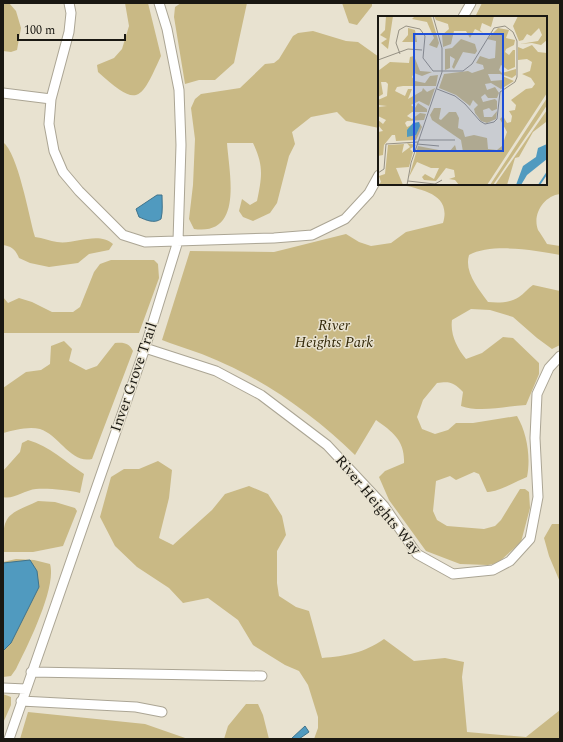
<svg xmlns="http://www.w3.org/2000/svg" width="563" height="742" font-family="Spectral,serif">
	<rect width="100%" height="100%" fill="#e8e2d0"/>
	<path fill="#c9b985" d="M 3,3 L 9,3 L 16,11 L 21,28 L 17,50 L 11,52 L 3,51 Z
		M 125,3 L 148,3 L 161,56 C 140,102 138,108 98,72 L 97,65 L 114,58 L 122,49 L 129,26 Z
		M 181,3 L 247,3 L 234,63 L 215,80 L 199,80 L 185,84 L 174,17 L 175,7 Z
		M 342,3 L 372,3 L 372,6 L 357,25 L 349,23 Z
		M 482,3 L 560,3 L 560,194 C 544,196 532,214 538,230 C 541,234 544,239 547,244 L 560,246 L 560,255 C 536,250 491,243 469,255 C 464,272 478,288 488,302 C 498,303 510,303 519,297 C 524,294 528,288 533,285 L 560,291 L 560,345 L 552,349 L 537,338 L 513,317 L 490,310 L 471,309 L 452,320 C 450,334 457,348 466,359 L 482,353 L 503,337 L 513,338 L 539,363 L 539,374 L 526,405 C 505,406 481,413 461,406 L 463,392 C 454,382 449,381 437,383 L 423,400 L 417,417 L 422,429 L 435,434 L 448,430 L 456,423 L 473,423 L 517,416 C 527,433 531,457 527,477 C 517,481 496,493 487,492 L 479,474 L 474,472 L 456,480 L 450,476 L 436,481 L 433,511 L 437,520 L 447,526 L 484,529 L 495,526 L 501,520 L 520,489 L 525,489 L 529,492 L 530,508 L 521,542 L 498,563 L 488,565 L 460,564 L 426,551 L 389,500 L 379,477 L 385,471 L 404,463 C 405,441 393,432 376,420 L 355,455 C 318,419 272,385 225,364 C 205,354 183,348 162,340 L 190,251 L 274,252 L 346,234 L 359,242 L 371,246 L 391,243 L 406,232 L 443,223 C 452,193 420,190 400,184 L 546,184 L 546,17 L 475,17 Z
		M 313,31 L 346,41 L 358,42 L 379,57 L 379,128 L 346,121 L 337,112 L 311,117 L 292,132 L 295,144 L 289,156 L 277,203 L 270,213 L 253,221 L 243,217 L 239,211 L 242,199 L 250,205 L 257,201 C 262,176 264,166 253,143 L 227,143 C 229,173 244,236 194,229 L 189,219 L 193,185 L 195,139 L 191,108 L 195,99 L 201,94 L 240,88 L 265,64 L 274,63 L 279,59 L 293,36 L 298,33 Z
		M 3,142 C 18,153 29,217 35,237 C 43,238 50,241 57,242 C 74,245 98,231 113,244 L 109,250 L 89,254 L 78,263 L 49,267 L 30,263 L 19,258 C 16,250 11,246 3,245 Z
		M 111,260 L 154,260 L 158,264 L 159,278 L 139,333 L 3,333 L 3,297 L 8,303 L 19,298 L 32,302 L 52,312 L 73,312 L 80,307 L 94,272 L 100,264 Z
		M 64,341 L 72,349 L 69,361 L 86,370 L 97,366 L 115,343 C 124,342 129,343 133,351 L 92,459 C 71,464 59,435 40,429 C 29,426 14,430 3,433 L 3,388 L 26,372 L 41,370 L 50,364 L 51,346 Z
		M 28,440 C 50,446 65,462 84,474 L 80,493 C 69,490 47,488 36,489 C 25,490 13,500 3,497 L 3,471 L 20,452 L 22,443 Z
		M 158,461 L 172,470 L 169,498 L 159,538 L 173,545 L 212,510 L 225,494 L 249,486 L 268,494 L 282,516 L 286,535 L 277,551 L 277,583 L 279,596 L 296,607 L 309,611 L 322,658 C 346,656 364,653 384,639 L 414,661 L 445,658 L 464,662 L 462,677 L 467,732 L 526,737 L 560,710 L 560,739 L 314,739 L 318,728 L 318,717 L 308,685 L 299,671 L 285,665 L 253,645 L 238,620 L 208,598 L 183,603 L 169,588 L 137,567 L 115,546 L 100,517 L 111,477 L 124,469 L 139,469 Z
		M 38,501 L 55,502 L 75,508 L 77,511 L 63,546 L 33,552 L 3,552 C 3,514 5,516 38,501 Z
		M 552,524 L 560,524 L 560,582 L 549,556 L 544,538 Z
		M 16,559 L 34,560 L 50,564 C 57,587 27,647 16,669 L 11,676 L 3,677 L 3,562 Z
		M 3,694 L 11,697 L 11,705 L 3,723 Z
		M 246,704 L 258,704 L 263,715 L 269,739 L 224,739 L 228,726 Z
		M 28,712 L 145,724 L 188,739 L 20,739 Z"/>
	<path fill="#509abf" stroke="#40738b" d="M 157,195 L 162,195 C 162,203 163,211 161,219 C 154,224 146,220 139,217 L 136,209 Z
		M 30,560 L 37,571 L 39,587 L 11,643 L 3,651 L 3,563 Z
		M 305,726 L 309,732 L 299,739 L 291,739 Z"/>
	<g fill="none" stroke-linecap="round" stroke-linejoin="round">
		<g stroke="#aba594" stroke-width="11">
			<path id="minor" d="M 69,3 L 71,13 L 69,32 L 51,99 L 49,124 L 54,151 L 63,172 L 79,191 L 123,235 L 145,242 L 274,238 L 312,235 L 345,219 L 369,193 L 379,175
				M 463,17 L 471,3
				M 3,93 L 51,99
				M 145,348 L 216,371 L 261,395 L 327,445 L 384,506 L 417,554 L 453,574 L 493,570 L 510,561 L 530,539 L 538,497 L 535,438 L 537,394 L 549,368 L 560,356
				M 31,672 L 262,676
				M 3,688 L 26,689
				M 21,701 L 136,707 L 162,712
				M 9,739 L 145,348 L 178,241 L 181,145 L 179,90 L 167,29 L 159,3"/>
		</g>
		<use href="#minor" stroke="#fff" stroke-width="9"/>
	</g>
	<g text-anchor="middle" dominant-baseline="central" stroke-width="3" stroke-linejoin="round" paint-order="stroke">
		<g font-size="15" font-style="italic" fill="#342a0a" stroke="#e8e2d0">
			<text x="334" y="325">River<tspan x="334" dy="17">Heights Park</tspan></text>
		</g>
		<g font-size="15" fill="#1a1812" stroke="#e8e2d0">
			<text transform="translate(134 377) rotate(-71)">Inver Grove Trail</text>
			<text transform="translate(378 505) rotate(50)">River Heights Way</text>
		</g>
	</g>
	<g transform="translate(378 16)">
		<rect width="169" height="169" fill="#e8e2d0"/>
		<path d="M 8,0 L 15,0 L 10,33 L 3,27 L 9,23 L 2,19 L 7,14 ZM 37,0 L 53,0 L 61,27 L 59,32 L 51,29 L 56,22 L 49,6 L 34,3 ZM 56,0 L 116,0 L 113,11 L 104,7 L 102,14 L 105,17 L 97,13 L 92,22 L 88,15 L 76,15 L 73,28 L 65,31 L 64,19 L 71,13 L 70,8 L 58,4 ZM 140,0 L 169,0 L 169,24 L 163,29 L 154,27 L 142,28 L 160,25 L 164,19 L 161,12 L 153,20 L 149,18 L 145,24 L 141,25 L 135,10 ZM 30,12 L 37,14 L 39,26 L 24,26 L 30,19 ZM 120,12 L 131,14 L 128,22 L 137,24 L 136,29 L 128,33 L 127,36 L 131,39 L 135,34 L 137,34 L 137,51 L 130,54 L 123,49 L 121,54 L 124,57 L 138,53 L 138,59 L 134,62 L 122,58 L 110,58 L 113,65 L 125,64 L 124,60 L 136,65 L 123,73 L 113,67 L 107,68 L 109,74 L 117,71 L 121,77 L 119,82 L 110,82 L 107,78 L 103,81 L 105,86 L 117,83 L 119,85 L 119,93 L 114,95 L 111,92 L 105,94 L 106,101 L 114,101 L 119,95 L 118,103 L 109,107 L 103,105 L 97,97 L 96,93 L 100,89 L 95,84 L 92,90 L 78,79 L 61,72 L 66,58 L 90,55 L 94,57 L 106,53 L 105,49 L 98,47 L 102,40 L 111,43 L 117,42 L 118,25 L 109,23 ZM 83,23 L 97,28 L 99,35 L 97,38 L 85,36 L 76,53 L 74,51 L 77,43 L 72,40 L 72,52 L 67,54 L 67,33 L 74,32 ZM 154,29 L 160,36 L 169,37 L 169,77 L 109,169 L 81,169 L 77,164 L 71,163 L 77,161 L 76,154 L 68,152 L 58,165 L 46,164 L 44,161 L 47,158 L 56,163 L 61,152 L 53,152 L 39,146 L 31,161 L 40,130 L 71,136 L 77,129 L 79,136 L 85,136 L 83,124 L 54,104 L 52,99 L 56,92 L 63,92 L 61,103 L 63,104 L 71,96 L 78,96 L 81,102 L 80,112 L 85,114 L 87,121 L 96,119 L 109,122 L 110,133 L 119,134 L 124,130 L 129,116 L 122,103 L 125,100 L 129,107 L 133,106 L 134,100 L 131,95 L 137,94 L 138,89 L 133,84 L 148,73 L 154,72 L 157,68 L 153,62 L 144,58 L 152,55 L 154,46 L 149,43 L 140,44 L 140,31 L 145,33 ZM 36,40 L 42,55 L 54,56 L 44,60 L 36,57 L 34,61 L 37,65 L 47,67 L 52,60 L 60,59 L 58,70 L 25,70 L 19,71 L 17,75 L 27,80 L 30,73 L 34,73 L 30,83 L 44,75 L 45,72 L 49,76 L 57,72 L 51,90 L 41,85 L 33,89 L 37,92 L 40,87 L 49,93 L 49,96 L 34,96 L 29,100 L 34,103 L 42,97 L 48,98 L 46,104 L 29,105 L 27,107 L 29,111 L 41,106 L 44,111 L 38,124 L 18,125 L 17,119 L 14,119 L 6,129 L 5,139 L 0,140 L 0,116 L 5,115 L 0,109 L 0,104 L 5,108 L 8,104 L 0,100 L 0,91 L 9,90 L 0,89 L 0,84 L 9,80 L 10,68 L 8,66 L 3,66 L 5,78 L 0,81 L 0,55 L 12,46 L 31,47 L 32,41 ZM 169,82 L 169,89 L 162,100 L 115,169 L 112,169 ZM 169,94 L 168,106 L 155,116 L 141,141 L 137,142 L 129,169 L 117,169 ZM 29,127 L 38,129 L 32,133 L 35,136 L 31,151 L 18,152 L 25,169 L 0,169 L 3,166 L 1,160 L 7,158 L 10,129 L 26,128 L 24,137 L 32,131 Z" fill="#c9b985"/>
		<path d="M 41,106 L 42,110 L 38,119 L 29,121 L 29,114 L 35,107 ZM 169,128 L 169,143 L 149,159 L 143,169 L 138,169 L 145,150 L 158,141 L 160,132 Z" fill="#509abf"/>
		<path fill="none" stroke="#509abf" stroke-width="2" d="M 161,169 L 169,157"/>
		<path fill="none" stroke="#969184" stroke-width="1" d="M 22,38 L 18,27 L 21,14 L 28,10 L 42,13 L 47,20 L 45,42 L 55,55 L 85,55 L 94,48 L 116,12 L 127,10 L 135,16 L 139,25 L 139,61 L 137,66 L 122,76 L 119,103 L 116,106 L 107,108 L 102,105 L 87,88 L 77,80 L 59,73M 0,44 L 30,33 L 44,34M 41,124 L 77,124M 39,128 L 61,130M 0,157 L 6,153 L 8,128 L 40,126M 30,165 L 57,168 L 64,164M 29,169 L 33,147 L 64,56 L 64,32 L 55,0"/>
		<path fill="#1d4ed8" fill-opacity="0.15" stroke="#1d4ed8" stroke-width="2" d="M 36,18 L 125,18 L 125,135 L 36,135 Z"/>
		<rect width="169" height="169" fill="none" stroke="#1a1812" stroke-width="2"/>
	</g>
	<rect width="563" height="742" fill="none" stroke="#1a1812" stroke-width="8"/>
	<path d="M18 34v6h107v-6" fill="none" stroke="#1a1812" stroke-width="2"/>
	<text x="24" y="34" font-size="12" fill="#1a1812" stroke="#e8e2d0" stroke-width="3" paint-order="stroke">100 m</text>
</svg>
